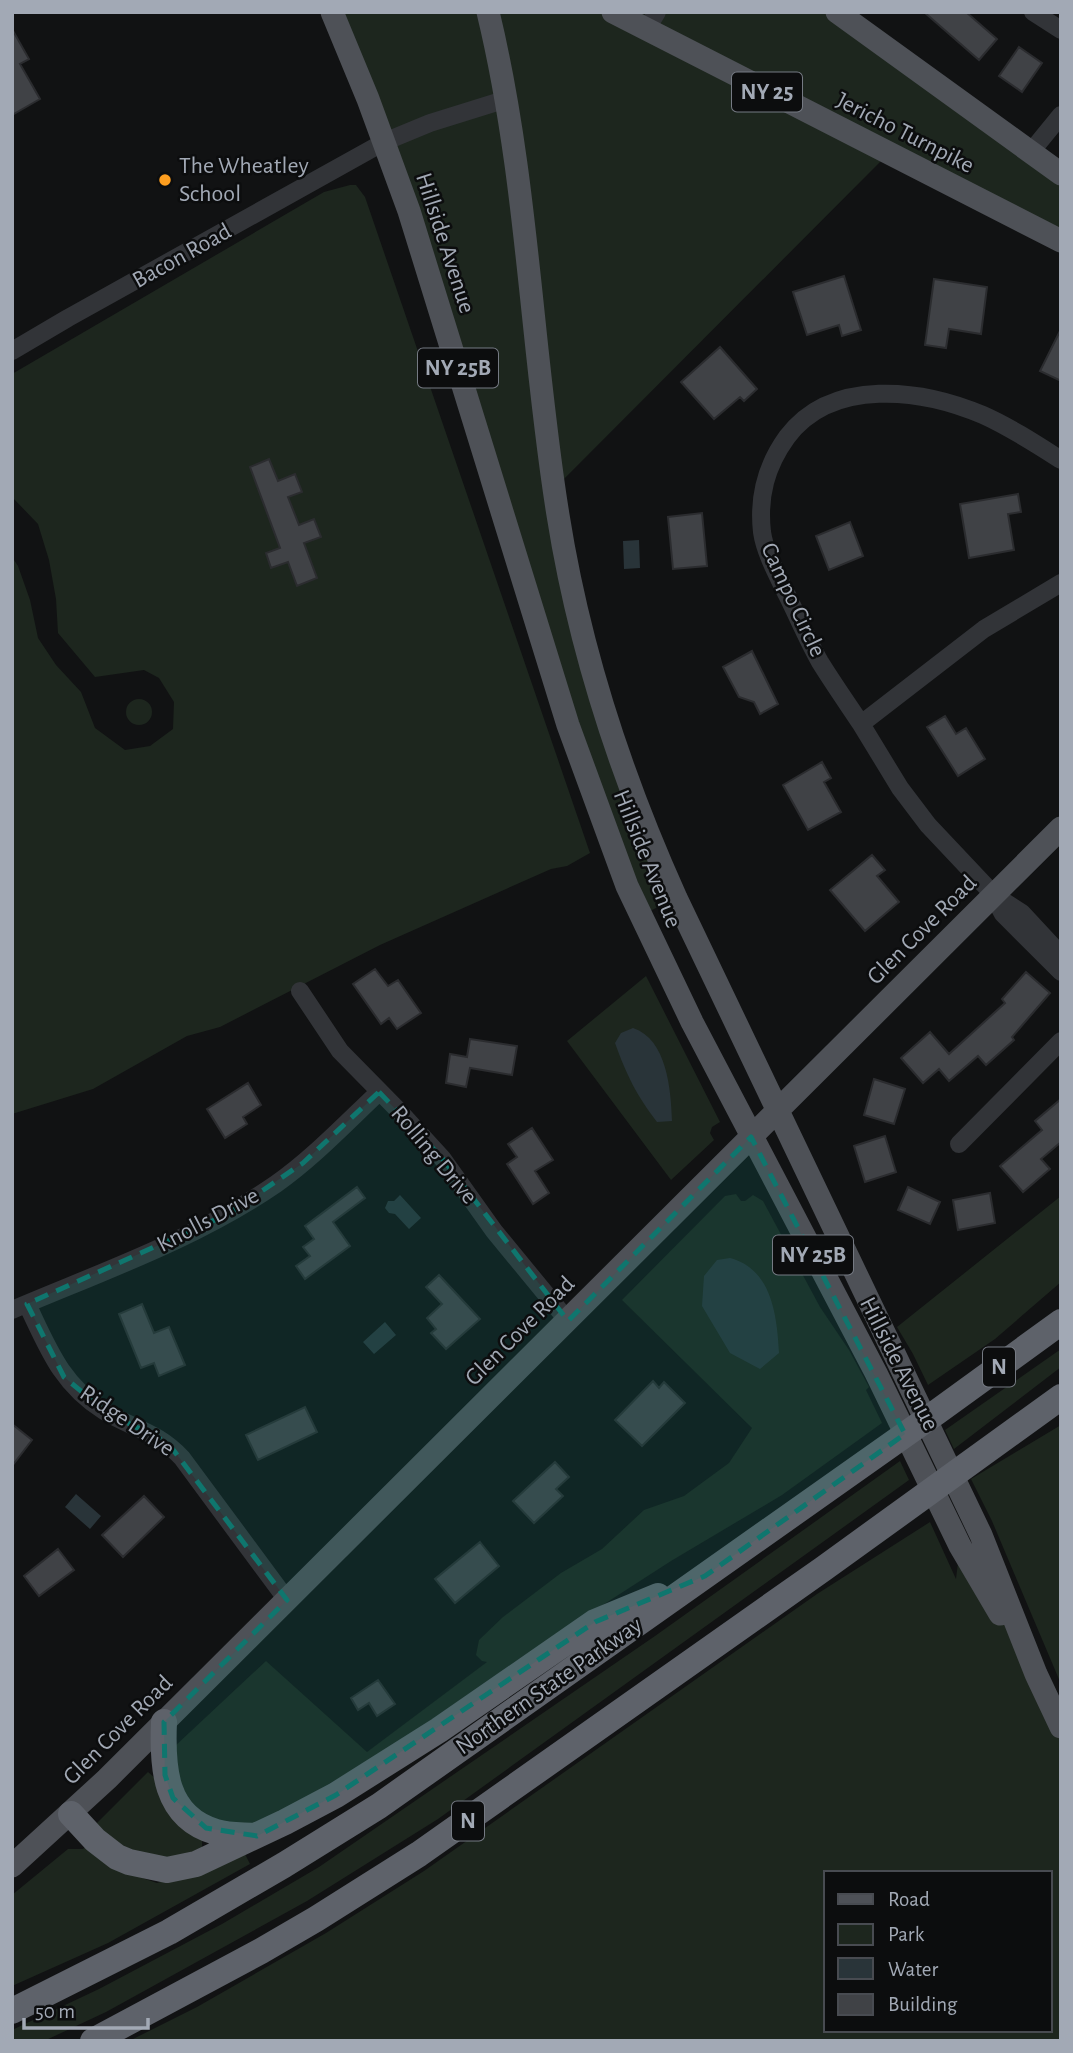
<svg xmlns="http://www.w3.org/2000/svg" width="1073" height="2053" font-family="'Alegreya Sans',sans-serif">
	<rect width="100%" height="100%" fill="#111213"/>
	<path fill="#1d261e" fill-rule="evenodd" d="M 332,12 L 837,12 L 1061,174 L 1061,241 L 888,154 L 554,489 L 571,583 L 676,898 L 640,916 Z
		M 350,185 L 356,185 L 365,197 L 590,853 L 567,866 L 551,869 L 380,945 L 220,1027 L 187,1036 L 93,1089 L 12,1114 L 12,557 L 18,566 L 30,600 L 38,638 L 56,665 L 81,692 L 95,728 L 125,750 L 150,746 L 173,729 L 174,702 L 159,678 L 144,670 L 95,677 L 58,633 L 56,599 L 49,560 L 38,524 L 12,497 L 12,374 L 324,192 Z
		M126 712a13 13 0 1 1 26 0a13 13 0 1 1-26 0Z
		M 646,976 L 720,1122 L 712,1127 L 710,1133 L 714,1140 L 671,1180 L 567,1041 Z
		M 736,1194 L 741,1201 L 745,1201 L 753,1195 L 763,1201 L 820,1307 L 849,1350 L 869,1387 L 866,1390 L 882,1423 L 782,1495 L 671,1561 L 519,1659 L 385,1752 L 285,1809 L 254,1823 L 228,1824 L 207,1818 L 187,1801 L 176,1775 L 174,1747 L 266,1661 L 367,1752 L 487,1662 L 482,1661 L 476,1655 L 479,1640 L 503,1617 L 561,1573 L 602,1549 L 644,1510 L 684,1496 L 729,1463 L 752,1428 L 622,1300 L 725,1196 Z
		M 1061,1196 L 1061,1282 L 995,1339 L 928,1385 L 913,1354 L 897,1327 Z
		M 1061,1349 L 1061,1367 L 954,1449 L 945,1430 Z
		M 1061,1425 L 1061,1684 L 992,1521 L 971,1479 Z
		M 900,1461 L 909,1480 L 438,1819 L 307,1901 L 106,2012 L 44,2041 L 12,2041 L 12,2030 L 99,1989 L 222,1924 L 319,1867 L 655,1636 Z
		M 930,1522 L 956,1579 L 960,1546 L 1036,1674 L 1061,1727 L 1061,2041 L 129,2041 L 197,2007 L 326,1933 L 424,1871 L 817,1594 ZM 826,1873 L 1050,1873 L 1050,2030 L 826,2030 Z
		M 148,1772 L 155,1778 L 202,1839 L 202,1854 L 178,1861 L 117,1850 L 95,1825 Z
		M 86,1846 L 113,1868 L 157,1883 L 191,1873 L 244,1852 L 250,1864 L 108,1943 L 12,1986 L 12,1895 L 68,1849 L 83,1849 Z"/>
	<path fill="#293439" d="M 639,540 L 640,568 L 624,569 L 623,541 Z
		M 633,1028 C 667,1039 671,1090 672,1121 L 657,1122 C 636,1094 627,1076 615,1043 L 621,1033 Z
		M 400,1195 L 421,1218 L 409,1229 L 395,1214 L 389,1213 L 385,1208 L 388,1201 L 394,1201 Z
		M 730,1258 C 772,1269 777,1316 779,1353 L 760,1369 L 730,1353 L 702,1306 L 704,1276 L 717,1260 Z
		M 385,1322 L 396,1335 L 374,1354 L 363,1342 Z
		M 76,1494 L 101,1516 L 90,1529 L 65,1507 Z"/>
	<path fill="#404246" stroke="#2b2c2f" stroke-width="2" d="M 924,12 L 966,12 L 997,39 L 979,60 Z
		M 12,29 L 29,59 L 20,64 L 40,99 L 12,115 Z
		M 1019,47 L 1042,63 L 1022,92 L 999,76 Z
		M 844,276 L 861,330 L 842,336 L 839,325 L 807,335 L 793,292 Z
		M 934,279 L 987,287 L 981,334 L 949,329 L 946,348 L 925,345 Z
		M 1061,329 L 1061,381 L 1040,371 Z
		M 720,347 L 757,389 L 744,401 L 740,397 L 714,419 L 681,382 Z
		M 269,459 L 278,481 L 295,474 L 302,492 L 288,497 L 299,525 L 314,519 L 321,537 L 304,543 L 317,578 L 297,586 L 288,562 L 271,568 L 266,553 L 280,548 L 250,467 Z
		M 1018,494 L 1021,512 L 1008,514 L 1014,550 L 969,558 L 960,504 Z
		M 702,513 L 707,566 L 673,569 L 668,517 Z
		M 850,522 L 863,556 L 829,570 L 816,536 Z
		M 752,651 L 778,704 L 760,714 L 754,702 L 739,697 L 723,667 Z
		M 945,716 L 956,734 L 966,728 L 985,759 L 958,776 L 927,727 Z
		M 822,762 L 831,778 L 824,782 L 841,812 L 808,830 L 783,785 Z
		M 872,855 L 885,870 L 877,876 L 899,902 L 865,931 L 830,890 Z
		M 375,969 L 388,986 L 398,980 L 421,1013 L 397,1029 L 389,1018 L 381,1024 L 353,984 Z
		M 1026,972 L 1050,993 L 1012,1037 L 1014,1040 L 986,1065 L 978,1056 L 949,1081 L 939,1069 L 923,1083 L 901,1058 L 930,1032 L 949,1054 L 1005,1003 L 1002,999 Z
		M 470,1039 L 517,1046 L 512,1075 L 470,1068 L 466,1087 L 446,1083 L 450,1054 L 467,1057 Z
		M 874,1079 L 905,1089 L 894,1124 L 864,1115 Z
		M 248,1083 L 261,1105 L 243,1117 L 247,1124 L 225,1138 L 207,1109 Z
		M 1061,1099 L 1061,1142 L 1041,1159 L 1050,1169 L 1023,1192 L 1000,1166 L 1042,1130 L 1035,1121 Z
		M 532,1128 L 553,1160 L 535,1171 L 549,1193 L 533,1204 L 507,1164 L 517,1157 L 508,1144 Z
		M 885,1136 L 896,1172 L 865,1182 L 854,1146 Z
		M 357,1187 L 365,1198 L 333,1222 L 350,1246 L 305,1279 L 296,1266 L 310,1256 L 303,1247 L 314,1239 L 305,1226 Z
		M 908,1187 L 940,1202 L 930,1224 L 898,1210 Z
		M 990,1193 L 995,1223 L 958,1230 L 953,1200 Z
		M 439,1275 L 480,1319 L 446,1349 L 431,1333 L 436,1329 L 427,1318 L 442,1304 L 426,1287 Z
		M 142,1304 L 154,1333 L 169,1327 L 185,1365 L 159,1376 L 154,1363 L 141,1368 L 119,1314 Z
		M 653,1381 L 659,1388 L 664,1382 L 685,1403 L 642,1446 L 615,1420 Z
		M 305,1407 L 317,1432 L 258,1460 L 246,1435 Z
		M 12,1424 L 32,1440 L 12,1466 Z
		M 555,1462 L 569,1477 L 556,1489 L 563,1496 L 534,1523 L 513,1501 Z
		M 144,1496 L 164,1517 L 123,1557 L 102,1535 Z
		M 480,1542 L 499,1566 L 455,1603 L 435,1579 Z
		M 58,1549 L 74,1570 L 39,1596 L 24,1576 Z
		M 378,1680 L 395,1704 L 377,1716 L 369,1703 L 358,1710 L 351,1698 Z"/>
	<g fill="none" stroke-linecap="round" stroke-linejoin="round">
		<path stroke="#323438" stroke-width="18" d="M 1033,12 L 1061,30
			M 646,30 L 657,12
			M 1030,153 L 1061,115
			M 12,351 L 68,318 L 384,142 L 430,123 L 507,99
			M 1061,460 C 1036,444 1010,427 983,415 C 922,389 832,377 787,437 C 766,466 758,496 762,532 C 765,553 778,576 787,595 C 798,617 808,641 820,662 C 833,683 847,703 861,724 L 984,629 L 1061,583
			M 861,724 L 900,788 L 928,825 L 994,895 L 1022,913 L 1061,955
			M 995,899 L 1003,914 L 1061,972
			M 300,991 L 340,1051 L 399,1111 L 442,1158 L 494,1231 L 568,1321
			M 959,1144 L 1061,1041
			M 27,1304 C 48,1348 61,1384 104,1411 C 133,1429 157,1431 182,1458 L 287,1600
			M 12,1310 C 101,1272 196,1239 276,1184 C 313,1158 346,1123 379,1092"/>
		<path stroke="#4e5157" stroke-width="23" d="M 332,12 L 368,99 L 409,211 L 568,725 L 627,886 L 692,1022 L 876,1373 L 960,1546 L 1000,1614
			M 488,12 C 528,177 531,348 558,515 C 579,648 621,776 676,898 L 981,1535 L 1036,1674 L 1061,1727
			M 613,12 L 1061,241
			M 837,12 L 1061,174
			M 12,1866 L 107,1779 L 1061,828"/>
		<path stroke="#5e626a" stroke-width="26" d="M 164,1722 C 162,1767 164,1817 216,1832 C 229,1836 242,1835 255,1836
			M 71,1814 L 95,1840 L 117,1857 L 129,1862 L 167,1870 L 196,1864 L 285,1822 L 336,1795 L 439,1730 L 595,1622 L 658,1596
			M 12,2011 L 169,1932 L 284,1865 L 379,1806 L 937,1412 L 1061,1322
			M 93,2041 L 261,1951 L 316,1919 L 419,1854 L 823,1569 L 1061,1397"/>
	</g>
	<path fill="#0f766e" fill-opacity="0.2" stroke="#0f766e" stroke-width="5" stroke-dasharray="14 9" stroke-linejoin="round" d="M 379,1092 L 442,1158 L 568,1321 L 751,1137 L 905,1434 L 705,1576 L 595,1622 L 336,1795 L 257,1836 L 206,1828 L 173,1798 L 165,1775 L 164,1722 L 287,1600 L 168,1443 L 106,1412 L 64,1377 L 27,1304 L 228,1214 L 303,1163 Z"/>
	<circle fill="#fd9e1f" stroke="#0c0d0e" stroke-width="2.5" cx="165" cy="180" r="7"/>
	<g text-anchor="middle" dominant-baseline="central" stroke-width="5" stroke-linejoin="round" paint-order="stroke">
		<g fill="#0c0d0e" stroke="#757a83" stroke-width="2">
			<rect x="732" y="72.5" width="70" height="39" rx="5"/>
			<rect x="418" y="348.5" width="80" height="39" rx="5"/>
			<rect x="773" y="1235.5" width="80" height="39" rx="5"/>
			<rect x="983" y="1347.5" width="32" height="39" rx="5"/>
			<rect x="452" y="1801.5" width="32" height="39" rx="5"/>
		</g>
		<g font-size="23" font-weight="bold" fill="#a2a9b5">
			<text x="767" y="92">NY 25</text>
			<text x="458" y="368">NY 25B</text>
			<text x="813" y="1255">NY 25B</text>
			<text x="999" y="1367">N</text>
			<text x="468" y="1821">N</text>
		</g>
		<g font-size="24" fill="#a2a9b5" stroke="#0c0d0e">
			<text transform="translate(905 133) rotate(27)">Jericho Turnpike</text>
			<text transform="translate(445 243) rotate(72)">Hillside Avenue</text>
			<text transform="translate(182 256) rotate(-29)">Bacon Road</text>
			<text transform="translate(793 600) rotate(65)">Campo Circle</text>
			<text transform="translate(647 859) rotate(68)">Hillside Avenue</text>
			<text transform="translate(922 930) rotate(-45)">Glen Cove Road</text>
			<text transform="translate(434 1155) rotate(50)">Rolling Drive</text>
			<text transform="translate(208 1220) rotate(-28)">Knolls Drive</text>
			<text transform="translate(520 1331) rotate(-45)">Glen Cove Road</text>
			<text transform="translate(899 1364) rotate(63)">Hillside Avenue</text>
			<text transform="translate(127 1421) rotate(34)">Ridge Drive</text>
			<text transform="translate(549 1686) rotate(-35)">Northern State Parkway</text>
			<text transform="translate(118 1730) rotate(-45)">Glen Cove Road</text>
		</g>
		<g font-size="24" fill="#a2a9b5" stroke="#0c0d0e" text-anchor="start">
			<text x="179" y="166">The Wheatley<tspan x="179" dy="28">School</tspan></text>
		</g>
	</g>
	<rect width="1073" height="2053" fill="none" stroke="#a2a9b5" stroke-width="28"/>
	<rect x="824" y="1871" width="228" height="161" fill="#0c0d0e" stroke="#484b51" stroke-width="2"/>
	<rect x="838" y="1894" width="35" height="10" fill="#4e5157" stroke="#484b51" stroke-width="2"/>
	<text x="888" y="1906" font-size="21" fill="#a2a9b5">Road</text>
	<rect x="838" y="1924" width="35" height="21" fill="#1d261e" stroke="#484b51" stroke-width="2"/>
	<text x="888" y="1941" font-size="21" fill="#a2a9b5">Park</text>
	<rect x="838" y="1958" width="35" height="21" fill="#293439" stroke="#484b51" stroke-width="2"/>
	<text x="888" y="1976" font-size="21" fill="#a2a9b5">Water</text>
	<rect x="838" y="1994" width="35" height="21" fill="#404246" stroke="#484b51" stroke-width="2"/>
	<text x="888" y="2011" font-size="21" fill="#a2a9b5">Building</text>
	<path d="M24 2018v10h124v-10" fill="none" stroke="#a2a9b5" stroke-width="3.5"/>
	<text x="35" y="2018" font-size="21" fill="#a2a9b5" stroke="#0c0d0e" stroke-width="5" paint-order="stroke">50 m</text>
</svg>
